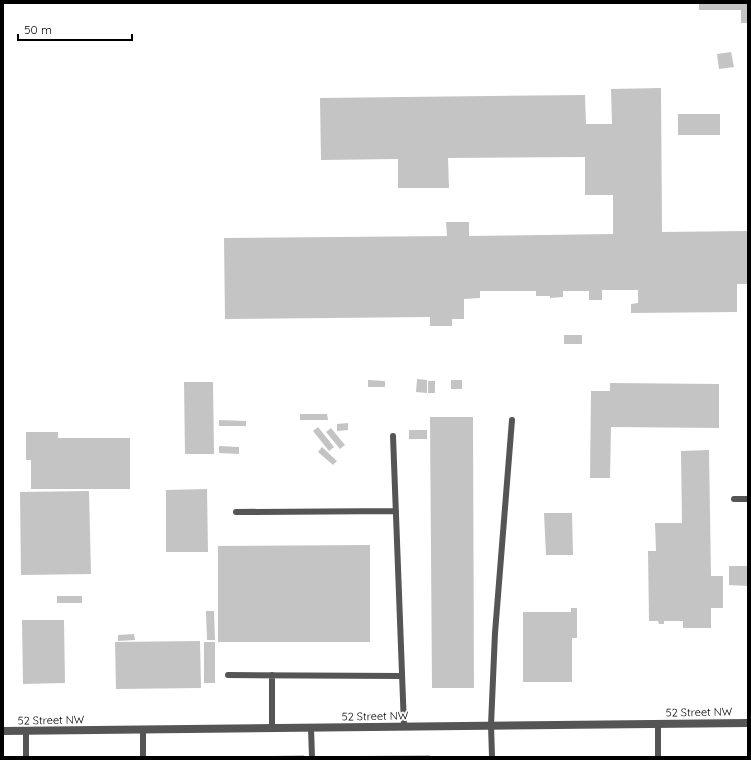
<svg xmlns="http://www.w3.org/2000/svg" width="751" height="760" font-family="Quicksand,sans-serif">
	<rect width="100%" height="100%" fill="#fff"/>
	<path fill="#c4c4c4" d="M 699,3 L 748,3 L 748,23 L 741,23 L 741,10 L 699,10 Z
		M 731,52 L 734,67 L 719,69 L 717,54 Z
		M 661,88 L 662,232 L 748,231 L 748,284 L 737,284 L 737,312 L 631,313 L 631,304 L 638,303 L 638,290 L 602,290 L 602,300 L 589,300 L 589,291 L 563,291 L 563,297 L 550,298 L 550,296 L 536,296 L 536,291 L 480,291 L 480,298 L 464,299 L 464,319 L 452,319 L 452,326 L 430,326 L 430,317 L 225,319 L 224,238 L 447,236 L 446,222 L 469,222 L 469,236 L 613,234 L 613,195 L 585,195 L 585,157 L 448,158 L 449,188 L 398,188 L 398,159 L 321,160 L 320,98 L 585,95 L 586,124 L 612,124 L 611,89 Z
		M 678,114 L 720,114 L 720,135 L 678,135 Z
		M 564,335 L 582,335 L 582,344 L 564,344 Z
		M 417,379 L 427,380 L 427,393 L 416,392 Z
		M 368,380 L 385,381 L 385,387 L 368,387 Z
		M 451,380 L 462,380 L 462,389 L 451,389 Z
		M 428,381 L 435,381 L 435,393 L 428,393 Z
		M 184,382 L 213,382 L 214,454 L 185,454 Z
		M 610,383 L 719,384 L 719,428 L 611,427 L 610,478 L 590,478 L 591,391 L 610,391 Z
		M 300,414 L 327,414 L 328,420 L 300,420 Z
		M 430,417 L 473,417 L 474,688 L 432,688 Z
		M 219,420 L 246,421 L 246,426 L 219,426 Z
		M 348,423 L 348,430 L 337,431 L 337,424 Z
		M 318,427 L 334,447 L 329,451 L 313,431 Z
		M 331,428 L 345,445 L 340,449 L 326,432 Z
		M 409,430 L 427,430 L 427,439 L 409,439 Z
		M 26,432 L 58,432 L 58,438 L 130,438 L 130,489 L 31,489 L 31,460 L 26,460 Z
		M 219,446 L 239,447 L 239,454 L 219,453 Z
		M 322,447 L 337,461 L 333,465 L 318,452 Z
		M 709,450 L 711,576 L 723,576 L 723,608 L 711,608 L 711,628 L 683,628 L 683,621 L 664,621 L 664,624 L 659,624 L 658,621 L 649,621 L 648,551 L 656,551 L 655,523 L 682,523 L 681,451 Z
		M 207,489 L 208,552 L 166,552 L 166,490 Z
		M 89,491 L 91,574 L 21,575 L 20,492 Z
		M 544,513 L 572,513 L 573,555 L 546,555 Z
		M 370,545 L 370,642 L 218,642 L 218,546 Z
		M 729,566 L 748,566 L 748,586 L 729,585 Z
		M 57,596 L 82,596 L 82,603 L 57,603 Z
		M 571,608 L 577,608 L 577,638 L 572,638 L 572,682 L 523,682 L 523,612 L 571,612 Z
		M 206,611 L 214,611 L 215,640 L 207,640 Z
		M 22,620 L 64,620 L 65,683 L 23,684 Z
		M 134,634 L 135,640 L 118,641 L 118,635 Z
		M 200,641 L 201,688 L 116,689 L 115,642 Z
		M 204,642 L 215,642 L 215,683 L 204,683 Z
		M 304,755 L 304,757 L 272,757 L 272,756 Z
		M 430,755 L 430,757 L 359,757 L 359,756 Z"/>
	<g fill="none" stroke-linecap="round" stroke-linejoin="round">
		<path stroke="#555" stroke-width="6" d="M 393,436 L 404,726
			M 734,499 L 748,499
			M 236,512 L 396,511
			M 228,675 L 402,676
			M 272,675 L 272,728
			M 311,728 L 312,757
			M 143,729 L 143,757
			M 26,731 L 26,757
			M 492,757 L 491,725 L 495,633 L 512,420
			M 658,757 L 658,724"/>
		<path stroke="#555" stroke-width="8" d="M 3,731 L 748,723"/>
	</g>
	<g text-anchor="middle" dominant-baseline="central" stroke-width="3.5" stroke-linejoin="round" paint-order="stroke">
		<g font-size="11" fill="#000" stroke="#fff">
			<text transform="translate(699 712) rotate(-1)">52 Street NW</text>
			<text transform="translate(375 716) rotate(-1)">52 Street NW</text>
			<text transform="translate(51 720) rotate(-1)">52 Street NW</text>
		</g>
	</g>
	<rect width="751" height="760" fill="none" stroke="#000000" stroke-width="8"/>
	<path d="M18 34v6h114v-6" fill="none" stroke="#000000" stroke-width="2"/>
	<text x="24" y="34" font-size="12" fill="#000000" stroke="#ffffff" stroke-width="3" paint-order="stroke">50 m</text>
</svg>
